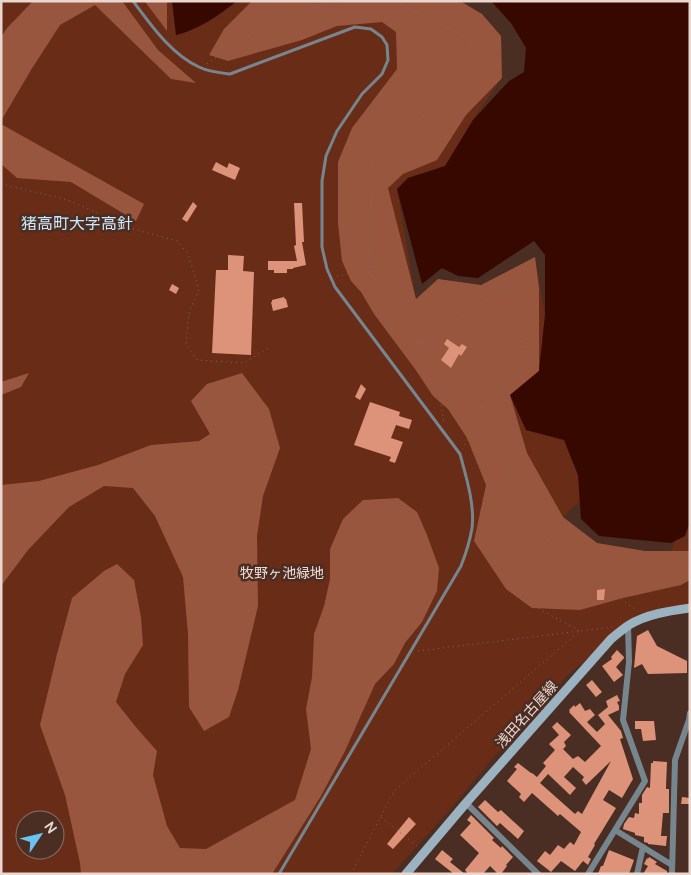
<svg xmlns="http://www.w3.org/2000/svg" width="691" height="875" font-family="Manrope,'Noto Sans JP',sans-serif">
	<rect width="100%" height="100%" fill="#4a2d23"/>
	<path fill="#682c17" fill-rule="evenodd" d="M 1,1 L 172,1 L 176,35 L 182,34 L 217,17 L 237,1 L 460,1 L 482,14 L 501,36 L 502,78 L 473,120 L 445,166 L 408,178 L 397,189 L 416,299 L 438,279 L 481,285 L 535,257 L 545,315 L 539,371 L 526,430 L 564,440 L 578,475 L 580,501 L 563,517 L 597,543 L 645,551 L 671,551 L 690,500 L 690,610 L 628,625 L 570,673 L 488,764 L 448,812 L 392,874 L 4,874 L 1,871 ZM 25,820 L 55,820 L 55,850 L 25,850 Z"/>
	<path fill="#99563e" d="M 33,1 L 122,1 L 158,50 L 196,83 L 171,79 L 95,5 L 60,25 L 31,70 L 1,121 L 1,37 L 7,28 Z
		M 145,1 L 167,1 L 167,31 L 146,3 Z
		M 252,1 L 460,1 L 482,14 L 501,36 L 502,78 L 466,115 L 437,160 L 403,174 L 388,188 L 416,299 L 438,279 L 481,285 L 535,257 L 539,288 L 539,371 L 510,395 L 527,453 L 563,517 L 597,543 L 645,551 L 690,551 L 690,580 L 681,585 L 623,598 L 580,610 L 532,608 L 506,589 L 474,541 L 486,485 L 467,438 L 448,409 L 433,396 L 415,369 L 374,314 L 361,292 L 351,281 L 342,261 L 338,223 L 338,162 L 352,128 L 397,69 L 396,32 L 382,22 L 337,26 L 302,40 L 228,61 L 209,55 L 224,29 Z
		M 1,124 L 144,204 L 136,221 L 71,182 L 17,178 L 1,164 Z
		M 29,373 L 21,387 L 1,395 L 1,382 Z
		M 242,373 L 269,409 L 280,448 L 263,496 L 257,536 L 258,606 L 238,690 L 229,717 L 204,731 L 189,707 L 188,634 L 183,577 L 155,516 L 133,488 L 104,486 L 69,507 L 28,550 L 1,586 L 1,485 L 39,481 L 98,465 L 151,445 L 199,441 L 210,434 L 191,401 L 207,384 Z
		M 398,498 L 417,512 L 427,535 L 439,568 L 437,591 L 422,622 L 405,643 L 394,664 L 375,684 L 345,751 L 321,796 L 272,874 L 81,874 L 80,863 L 65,795 L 40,725 L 57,654 L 72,598 L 104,571 L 117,564 L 134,580 L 141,617 L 143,645 L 125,674 L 116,702 L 135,726 L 157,751 L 153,775 L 167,826 L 180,848 L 206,849 L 295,800 L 311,749 L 306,709 L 312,677 L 314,634 L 324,606 L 330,579 L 330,549 L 343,519 L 363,500 Z"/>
	<path fill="#360800" d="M 172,1 L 237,1 C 219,15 198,30 176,35 Z
		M 491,1 L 690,1 L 690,522 L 685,536 L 671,543 L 599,536 L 581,519 L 578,475 L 564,440 L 526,430 L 510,395 L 539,371 L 545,315 L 545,255 L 534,241 L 478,278 L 458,276 L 442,268 L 422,284 L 397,189 L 408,178 L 445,166 L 473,120 L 509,81 L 524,72 L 526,48 L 511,23 Z"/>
	<path fill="#dd937a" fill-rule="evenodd" d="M 216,162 L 227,168 L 229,163 L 240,168 L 235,180 L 212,170 Z
		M 193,202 L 197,206 L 187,222 L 182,219 Z
		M 294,203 L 302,203 L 304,242 L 302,242 L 306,265 L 293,268 L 293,269 L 287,269 L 287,273 L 274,273 L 274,270 L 268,270 L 268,261 L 297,261 L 294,246 L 296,245 Z
		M 228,255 L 244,256 L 243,271 L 254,272 L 251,355 L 212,353 L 216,270 L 228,270 Z
		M 172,284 L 179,288 L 176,294 L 169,290 Z
		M 284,297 L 285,299 L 286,299 L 288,307 L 273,311 L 271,302 L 272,302 L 272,300 Z
		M 447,339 L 459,347 L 462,344 L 467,347 L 461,356 L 459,354 L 451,368 L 441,360 L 449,348 L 444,344 Z
		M 361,384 L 366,389 L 360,400 L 355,397 Z
		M 370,402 L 400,412 L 399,416 L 412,420 L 409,429 L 396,425 L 391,438 L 403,442 L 395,463 L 389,461 L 391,457 L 354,445 Z
		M 605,589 L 604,600 L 597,600 L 597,590 Z
		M 648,630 L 657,646 L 687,661 L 687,673 L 648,674 L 642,664 L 634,668 L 637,636 Z
		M 617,650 L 624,657 L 624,658 L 616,667 L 623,675 L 614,682 L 602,666 L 612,659 L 611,657 Z
		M 592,680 L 602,692 L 596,697 L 586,685 Z
		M 617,695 L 620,701 L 617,702 L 619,706 L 619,710 L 608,715 L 621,731 L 623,738 L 620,739 L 633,779 L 622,798 L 609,790 L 603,800 L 616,808 L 594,844 L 595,845 L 588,857 L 591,859 L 588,865 L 583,861 L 575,871 L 561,861 L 551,872 L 537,861 L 545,851 L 550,855 L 558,845 L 564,849 L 570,842 L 574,845 L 581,832 L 560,814 L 558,816 L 532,793 L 524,802 L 519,797 L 521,794 L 519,792 L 507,781 L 517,769 L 514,767 L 518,763 L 531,773 L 532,773 L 537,777 L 546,766 L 543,763 L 555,750 L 549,744 L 559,735 L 552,727 L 557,722 L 571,735 L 564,742 L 566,746 L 563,749 L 573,759 L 578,756 L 585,762 L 601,746 L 569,712 L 570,711 L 569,710 L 574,705 L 575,707 L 580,703 L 585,711 L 590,709 L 595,715 L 587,722 L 597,732 L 605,724 L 598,715 L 608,707 L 606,701 ZM 611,761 L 582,814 L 578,811 L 575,814 L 540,783 L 548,774 L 570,795 L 576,788 L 564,777 L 573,767 L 584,777 L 582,780 L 586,785 Z
		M 635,721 L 654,721 L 656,740 L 643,741 L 641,729 L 635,729 Z
		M 653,761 L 667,762 L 666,787 L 666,789 L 669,789 L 669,813 L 663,813 L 661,836 L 667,836 L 666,846 L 648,844 L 648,843 L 644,842 L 644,837 L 635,835 L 635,833 L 623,829 L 624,824 L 629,817 L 634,818 L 635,813 L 639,814 L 639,803 L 642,803 L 642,795 L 647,787 L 650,788 L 651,763 L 653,763 Z
		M 682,797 L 690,798 L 690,804 L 681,804 Z
		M 485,800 L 498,812 L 501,810 L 524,831 L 518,839 L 500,823 L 497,826 L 478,807 Z
		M 471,815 L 494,838 L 492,840 L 501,848 L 502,846 L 513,857 L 506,865 L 507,866 L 501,874 L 498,874 L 490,866 L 483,874 L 468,874 L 465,870 L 479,853 L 460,835 L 471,823 L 467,820 Z
		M 409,817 L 416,824 L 393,849 L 387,844 Z
		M 442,850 L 453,859 L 450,862 L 465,874 L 454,874 L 435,859 Z
		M 609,850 L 634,860 L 629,874 L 598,874 L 601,866 L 603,866 Z
		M 649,857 L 657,862 L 655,864 L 667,871 L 667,874 L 643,874 L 648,866 L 644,864 L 647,858 L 648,859 Z"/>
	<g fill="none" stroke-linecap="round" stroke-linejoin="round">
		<path stroke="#826960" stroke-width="1" stroke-dasharray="1 4" stroke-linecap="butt" d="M 207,64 L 274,18 L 343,1
			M 1,184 L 68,200 L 133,229 L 177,241 L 188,254 L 199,290 L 189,312 L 186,344 L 197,360 L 244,363 L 268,348
			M 369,271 L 435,366 L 444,423
			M 337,276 L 369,270 L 372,161 L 394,136 L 433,110 L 471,40 L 395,1
			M 419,344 L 500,291 L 524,287 L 521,352 L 490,388 L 463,449
			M 482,407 L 530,524 L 593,581 L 638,611
			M 616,595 L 679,581 L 690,575
			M 418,651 L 612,627
			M 381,817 L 418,847
			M 351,874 L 394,791 L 580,631 L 517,597 L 477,533"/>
		<path stroke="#77868e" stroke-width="3" d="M 133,1 C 151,25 171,54 199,67 C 209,72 220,73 230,74 L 355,27 L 371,29 L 382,37 L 387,45 L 388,60 L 382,74 L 362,94 L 337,131 L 326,156 L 322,181 L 322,247 L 327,269 L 335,287 L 460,454 C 466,476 475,505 472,528 C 470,541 466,553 461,566 L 279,874"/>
		<path stroke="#77868e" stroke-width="6" d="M 466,803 L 538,874
			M 615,830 L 672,865
			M 588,874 L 645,781 L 623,720 L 629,662 L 628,625
			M 637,874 L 643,847
			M 672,874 L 675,760 L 689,720 L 690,713"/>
		<path stroke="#9bb3c0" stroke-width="9" d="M 406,874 L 466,803 L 611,639 C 617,634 623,629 629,625 C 647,614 669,611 690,608"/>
	</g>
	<g text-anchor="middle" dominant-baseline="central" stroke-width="5" stroke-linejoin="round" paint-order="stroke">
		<g font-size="14" fill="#f2ddd5" stroke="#4a2d23">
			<text x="282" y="572">牧野ヶ池緑地</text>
		</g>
		<g font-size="14" fill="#ead7d0" stroke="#4a2d23">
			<text transform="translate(526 714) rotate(-48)">浅田名古屋線</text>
		</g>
		<g font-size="16" fill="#cbe9fb" stroke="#4a2d23">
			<text x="77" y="223">猪高町大字高針</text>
		</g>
	</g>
	<rect width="691" height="875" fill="none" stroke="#ead7d0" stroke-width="5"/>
	<g transform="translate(40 835) rotate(55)"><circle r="24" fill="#4a2d23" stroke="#8a7168"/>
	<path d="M0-4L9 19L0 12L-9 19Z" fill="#6ac3f1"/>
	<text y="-8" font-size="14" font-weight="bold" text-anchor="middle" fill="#ead7d0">N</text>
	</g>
</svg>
